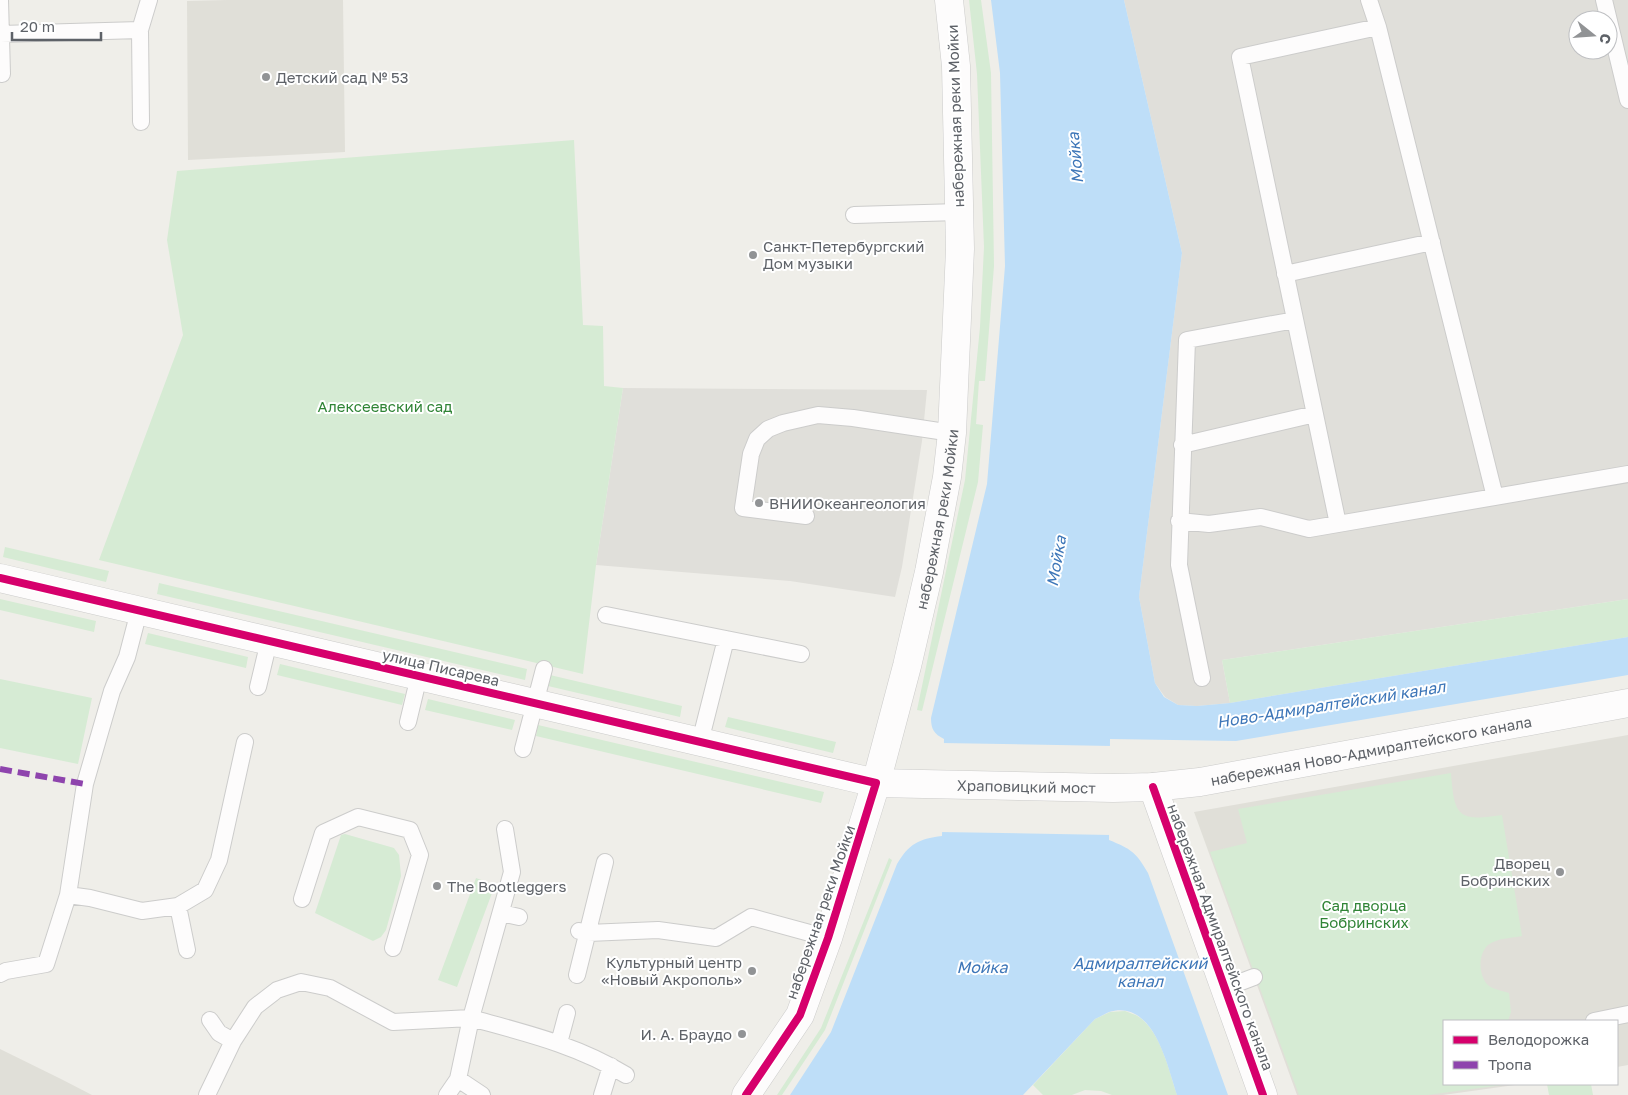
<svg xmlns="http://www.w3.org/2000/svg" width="1628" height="1095" font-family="'Golos Text',sans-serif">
	<rect width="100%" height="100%" fill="#efeee9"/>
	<path fill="#e0dfda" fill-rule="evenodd" d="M 1124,0 L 1628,0 L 1628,599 L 1222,660 L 1230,703 L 1197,706 L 1178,705 L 1165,697 L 1155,683 L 1139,597 L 1182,253 ZM 1578,20 L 1608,20 L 1608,50 L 1578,50 Z
		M 623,388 L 927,390 L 922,441 L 902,567 L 895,597 L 790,581 L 596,565 Z"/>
	<path fill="#e0dfd8" d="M 227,0 L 343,0 L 345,152 L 188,160 L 187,1 Z
		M 1628,735 L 1628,1065 L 1617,1067 L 1617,1021 L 1444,1021 L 1444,1084 L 1522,1084 L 1443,1095 L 1297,1095 L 1194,812 Z
		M 0,1049 L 61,1079 L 92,1095 L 0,1095 Z"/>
	<path fill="#d6ebd4" d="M 969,0 L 981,0 L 991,73 L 994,266 L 985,381 L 979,381 L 976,424 L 983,425 L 978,482 L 922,711 L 917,710 L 965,480 L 980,327 L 984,247 L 977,74 Z
		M 574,140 L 583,325 L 603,326 L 604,386 L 623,388 L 596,565 L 583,674 L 99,560 L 183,335 L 167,240 L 177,171 Z
		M 5,547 L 109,571 L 106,582 L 3,557 Z
		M 159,583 L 527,669 L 525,680 L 157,594 Z
		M 0,599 L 96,621 L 94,632 L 0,610 Z
		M 1628,599 L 1628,637 L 1230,703 L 1222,660 Z
		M 148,633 L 248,657 L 246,668 L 145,644 Z
		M 280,664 L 405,694 L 402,705 L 277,675 Z
		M 550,675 L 682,706 L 680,717 L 548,686 Z
		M 0,679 L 92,698 L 78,764 L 0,748 Z
		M 428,699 L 515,720 L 512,730 L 425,710 Z
		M 728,717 L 836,742 L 833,753 L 725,727 Z
		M 538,725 L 824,792 L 821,803 L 536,736 Z
		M 1451,773 C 1454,816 1458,822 1502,815 L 1522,936 C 1512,938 1497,938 1488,945 C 1478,954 1478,975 1488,985 C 1492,989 1503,991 1509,993 L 1511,1012 L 1508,1021 L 1444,1021 L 1444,1084 L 1510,1084 L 1427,1095 L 1299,1095 L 1210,852 L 1247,843 L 1238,809 Z
		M 345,834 L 394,848 L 399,855 L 401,876 L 386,930 L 381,937 L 373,941 L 315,913 L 341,835 Z
		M 889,858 L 892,860 L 825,1030 L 782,1095 L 777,1095 L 821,1028 Z
		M 476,878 L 495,885 L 457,987 L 438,980 Z
		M 1125,1011 C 1129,1013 1135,1014 1139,1017 C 1161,1032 1169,1071 1177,1095 L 1112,1095 L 1101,1091 L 1085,1090 L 1072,1095 L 1043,1095 L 1033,1085 L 1095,1019 L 1110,1012 Z
		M 1547,1084 L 1591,1084 L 1593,1095 L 1549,1095 Z"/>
	<path fill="#bedef8" d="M 991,0 L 1124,0 L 1182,253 L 1139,597 L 1155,683 L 1164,697 L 1178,705 L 1197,706 L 1230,703 L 1628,637 L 1628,675 L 1236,741 L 1110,739 L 1109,840 C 1131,849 1136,852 1148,873 L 1228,1095 L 1177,1095 C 1167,1065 1154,999 1109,1012 C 1104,1014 1100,1017 1095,1019 L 1023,1095 L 790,1095 L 831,1032 L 897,864 C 909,844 918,839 942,836 L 944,739 C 934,734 931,729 931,718 L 987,484 L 1005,266 L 1000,73 Z"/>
	<path fill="#efeee9" d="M 942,743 L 1112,746 L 1111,835 L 940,832 Z"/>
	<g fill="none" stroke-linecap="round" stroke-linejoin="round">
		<g stroke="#cccccb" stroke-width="18">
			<path id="lane" d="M 0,0 L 2,74
				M 1369,0 L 1378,27 L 1495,497
				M 1604,0 L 1628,100
				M 1,34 L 140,30
				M 141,122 L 140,30 L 149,0
				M 854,215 L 959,212
				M 1285,274 L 1432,242
				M 1182,445 L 1315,414
				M 806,516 L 743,508 L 751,454 L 757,439 L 768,429 L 783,423 L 818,415 L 853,418 L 952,433
				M 1179,521 L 1209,524 L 1261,517 L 1309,529 L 1628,474
				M 1338,524 L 1240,57 L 1378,27
				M 606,615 L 801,654
				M 1202,678 L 1179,565 L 1187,340 L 1295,320
				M 258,687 L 269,641
				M 408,722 L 419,676
				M 700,742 L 726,639
				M 523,749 L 544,669
				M 68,895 L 90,898 L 142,911 L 178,906 L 205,890 L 219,860 L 245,742
				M 302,899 L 323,833 L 358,817 L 410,830 L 420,855 L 393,948
				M 178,906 L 187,950
				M 501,913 L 519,917
				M 579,931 L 588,933 L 658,930 L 716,938 L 751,917 L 828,938
				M 0,974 L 6,971 L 46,964 L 68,895 L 85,784 L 112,691 L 127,657 L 139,611
				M 577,975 L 605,862
				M 1225,988 L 1254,977
				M 1594,1021 L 1628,1014
				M 233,1041 L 255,1007 L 277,990 L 301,982 L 330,988 L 393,1022 L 471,1018 L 512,872 L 505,829
				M 559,1043 L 567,1013
				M 458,1079 L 482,1095
				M 207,1095 L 233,1041 L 219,1033 L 210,1020
				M 447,1095 L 458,1079 L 471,1018 C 525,1033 577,1045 626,1075
				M 602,1095 L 611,1066"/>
		</g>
		<g stroke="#cccccb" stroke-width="29">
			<path id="street" d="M 1153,787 L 1263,1095
				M 746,1095 L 800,1015 L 828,938 L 876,783"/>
		</g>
		<g stroke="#cbcbca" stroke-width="29">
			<g id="secondary">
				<path id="s1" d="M 0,578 L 876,783 L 1113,788 L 1153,787 L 1200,782 L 1628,703"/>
				<path id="s2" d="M 876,783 L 907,666 L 929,572 L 947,477 L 952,433 L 960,249 L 956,66 L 949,0"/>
			</g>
		</g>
		<use href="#lane" stroke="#fdfcfc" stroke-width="16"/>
		<use href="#street" stroke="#fdfcfc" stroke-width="28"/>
		<use href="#secondary" stroke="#fdfcfc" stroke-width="28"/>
		<path stroke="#8e44ad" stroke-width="6" stroke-dasharray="12 6" stroke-linecap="butt" d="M 0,769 L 85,784"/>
		<g stroke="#fff" stroke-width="11">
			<path id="cycleway" d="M 0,578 L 876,783 L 828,938 L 800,1015 L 746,1095
				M 1153,787 L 1263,1095"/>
		</g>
		<use href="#cycleway" stroke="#d6006c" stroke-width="8"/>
	</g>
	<g fill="#919395" stroke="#fff" stroke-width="2">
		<circle cx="266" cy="77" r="5"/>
		<circle cx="753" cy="255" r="5"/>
		<circle cx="759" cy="503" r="5"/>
		<circle cx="1560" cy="872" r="5"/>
		<circle cx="437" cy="886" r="5"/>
		<circle cx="752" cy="971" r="5"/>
		<circle cx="742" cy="1034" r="5"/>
	</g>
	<g text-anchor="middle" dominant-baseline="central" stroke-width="4" stroke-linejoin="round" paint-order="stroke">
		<g font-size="15" fill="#5e6268" stroke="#fff" text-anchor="start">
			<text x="276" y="77">Детский сад № 53</text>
			<text x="763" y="246">Санкт-Петербургский<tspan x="763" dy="17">Дом музыки</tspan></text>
			<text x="769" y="503">ВНИИОкеангеология</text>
			<text x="1550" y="863" text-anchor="end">Дворец<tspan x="1550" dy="17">Бобринских</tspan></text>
			<text x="447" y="886">The Bootleggers</text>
			<text x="742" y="962" text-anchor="end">Культурный центр<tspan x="742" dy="17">«Новый Акрополь»</tspan></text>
			<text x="732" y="1034" text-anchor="end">И. А. Браудо</text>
		</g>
		<g font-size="15" fill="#5e6268" stroke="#fff">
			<text transform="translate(955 116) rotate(-92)">набережная реки Мойки</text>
			<text stroke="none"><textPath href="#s2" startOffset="271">набережная реки Мойки</textPath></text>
			<text transform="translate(441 667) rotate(13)">улица Писарева</text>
			<text stroke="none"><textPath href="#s1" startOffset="1398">набережная Ново-Адмиралтейского канала</textPath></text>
			<text stroke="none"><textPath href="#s1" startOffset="1050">Храповицкий мост</textPath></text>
			<text transform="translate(820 912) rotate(-71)">набережная реки Мойки</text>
			<text transform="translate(1221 937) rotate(70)">набережная Адмиралтейского канала</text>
		</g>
		<g font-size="15" fill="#308436" stroke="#fff">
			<text x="385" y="406">Алексеевский сад</text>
			<text x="1364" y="905">Сад дворца<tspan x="1364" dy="17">Бобринских</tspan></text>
		</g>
		<g font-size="16" font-style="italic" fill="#3d76b8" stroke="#fff">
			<text transform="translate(1075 158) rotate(-95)">Мойка</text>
			<text transform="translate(1056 561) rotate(-80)">Мойка</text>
			<text transform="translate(1331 704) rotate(-9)">Ново-Адмиралтейский канал</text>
			<text x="1140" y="963">Адмиралтейский<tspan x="1140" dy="18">канал</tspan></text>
			<text x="982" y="967">Мойка</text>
		</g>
	</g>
	<rect x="1443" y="1020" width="175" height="65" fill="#ffffff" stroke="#bfc0c3"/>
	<rect x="1453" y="1036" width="25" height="8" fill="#d6006c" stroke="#bfc0c3"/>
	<text x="1488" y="1045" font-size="15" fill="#5e6268">Велодорожка</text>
	<rect x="1453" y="1061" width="25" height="8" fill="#8e44ad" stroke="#bfc0c3"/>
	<text x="1488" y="1070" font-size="15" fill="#5e6268">Тропа</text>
	<g transform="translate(1593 35) rotate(107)"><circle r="24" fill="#ffffff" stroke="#bfc0c3"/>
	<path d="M0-4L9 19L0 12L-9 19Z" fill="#919395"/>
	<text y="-8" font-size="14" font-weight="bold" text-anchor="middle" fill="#5e6268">С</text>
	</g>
	<path d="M12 32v8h89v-8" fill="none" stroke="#5e6268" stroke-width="2.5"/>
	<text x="20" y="32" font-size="15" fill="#5e6268" stroke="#ffffff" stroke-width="4" paint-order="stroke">20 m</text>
</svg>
